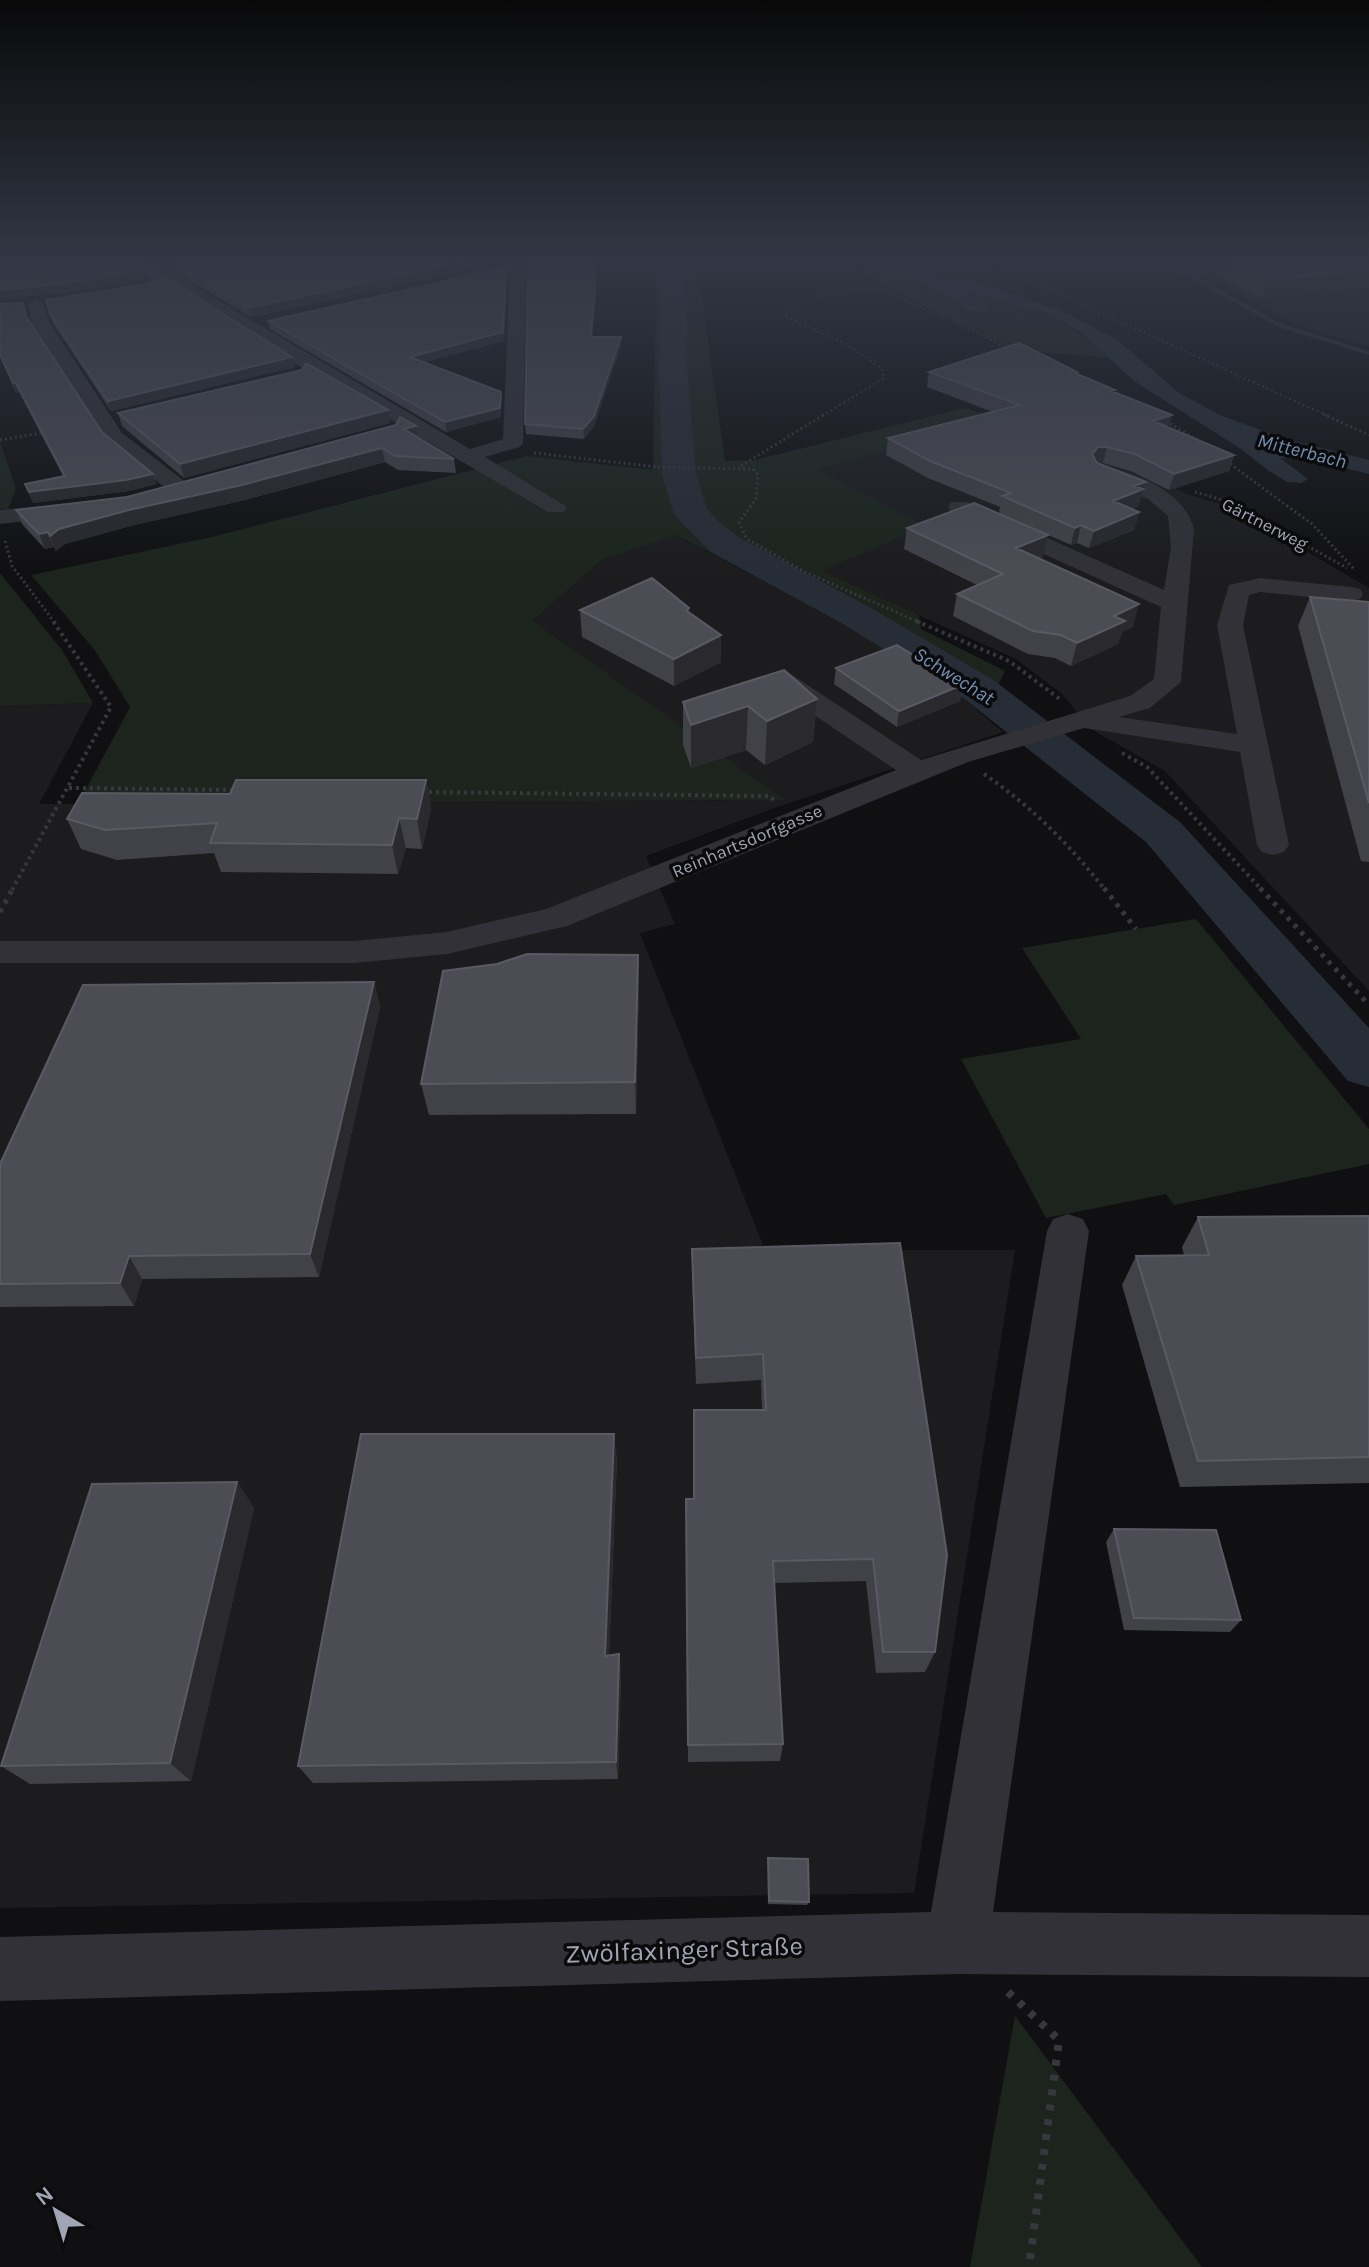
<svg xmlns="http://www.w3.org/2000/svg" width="1369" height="2267" font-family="Karla,sans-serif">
	<rect width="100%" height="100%" fill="#101012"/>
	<path fill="#1c1c1f" d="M 1168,256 L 1337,256 L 1369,270 L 1369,347 L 1294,324 Z
		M 999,420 L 1166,483 L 1186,494 L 1230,507 L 1369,588 L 1369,991 L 1165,771 L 1091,729 L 1062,694 L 1016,659 L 821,571 L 817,469 Z
		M 674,535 L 914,656 L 1003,732 L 771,809 L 646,856 L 675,924 L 640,933 L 765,1250 L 1015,1250 L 914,1893 L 0,1908 L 0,706 L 93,703 L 39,804 L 783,800 L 533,621 L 602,560 Z"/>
	<path fill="#1c241d" d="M 650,256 L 687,256 L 701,293 L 725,461 L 755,460 L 965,408 L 999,420 L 818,469 L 925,526 L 822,571 L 919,615 L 921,629 L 1005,671 L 997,687 L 881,622 L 781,589 L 675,535 L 602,560 L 533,621 L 785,800 L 78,804 L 130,707 L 94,649 L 31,575 L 212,537 L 527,456 L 653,470 L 656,293 Z
		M 846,256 L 882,256 L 970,311 L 991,310 L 962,290 L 1055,316 L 1111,358 L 1014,350 L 900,294 Z
		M 0,442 L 16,488 L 8,509 L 0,509 Z
		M 0,573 L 62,650 L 93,703 L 0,706 Z
		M 1196,919 L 1369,1129 L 1369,1164 L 1174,1205 L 1166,1194 L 1046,1218 L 961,1059 L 1081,1039 L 1022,948 Z
		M 1015,2016 L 1202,2267 L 970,2267 Z"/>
	<path fill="#262d36" d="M 882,256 L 909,256 L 943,279 L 975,281 L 1068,314 L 1119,341 L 1179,393 L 1220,415 L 1282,438 L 1369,460 L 1369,474 L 1309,459 L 1280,458 L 1308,479 L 1301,483 L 1287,482 L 1269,471 L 1241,449 L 1134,381 L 1084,335 L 1055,316 L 965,291 L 992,310 L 970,311 Z"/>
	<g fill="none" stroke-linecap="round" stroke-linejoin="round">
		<path stroke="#262d36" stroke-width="4" d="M 1156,256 L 1279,325 L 1369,353"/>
		<path fill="#262d36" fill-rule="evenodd" d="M 646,256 L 670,256 L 687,292 L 687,365 L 696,474 L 707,509 L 717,520 L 737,536 L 871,608 L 992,679 L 1180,822 L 1369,1028 L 1369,1087 L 1348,1081 L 1146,842 L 962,697 L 843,624 L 711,552 L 678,519 L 673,512 L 662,474 L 659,365 L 661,292 Z"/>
		<path stroke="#37383e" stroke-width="2" stroke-dasharray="2 3" stroke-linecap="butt" d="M 862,256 L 893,280 L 958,319 L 958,323 L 1008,349
			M 975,256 L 1328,416
			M 882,291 L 958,323
			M 822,416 L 884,378 L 882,369 L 850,346 L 784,316 C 814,288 864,291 902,287"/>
		<path stroke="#37383e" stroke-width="3" stroke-dasharray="2 3" stroke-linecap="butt" d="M 1323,414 L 1369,435
			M 1166,421 L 1199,441
			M 0,440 L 46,432
			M 534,453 L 657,467 L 753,469 L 758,475 L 756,499 L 739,522 L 747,539 L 805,572 L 921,623
			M 1226,461 L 1312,524 L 1355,570
			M 741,466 L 825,414
			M 1195,492 L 1229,502 L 1347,568
			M 5,541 L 12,566 L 55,623"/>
		<path stroke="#37383e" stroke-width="4" stroke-dasharray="3 4" stroke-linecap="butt" d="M 916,621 L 1009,661 L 1061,700
			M 1122,753 L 1147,767 L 1262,890
			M 984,774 C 1032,807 1070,845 1105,890
			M 69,788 L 236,790
			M 422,792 L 768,796 L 774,800
			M 12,890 L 111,707 L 53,621"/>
		<path stroke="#37383e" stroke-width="5" stroke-dasharray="4 6" stroke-linecap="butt" d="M 1104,888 L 1136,929
			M 1260,888 L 1369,1005
			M 0,912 L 13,888"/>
		<path stroke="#37383e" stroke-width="8" stroke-dasharray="6 9" stroke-linecap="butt" d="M 1008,1992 L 1059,2040 L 1029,2267"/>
		<path fill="#313137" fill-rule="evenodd" d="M 125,256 L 143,256 L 470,449 L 503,439 L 510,272 L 454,285 L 446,280 L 448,277 L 508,264 L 503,256 L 518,256 L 526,266 L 523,443 L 520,447 L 485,457 L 567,507 L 564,512 L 548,512 L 312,374 Z
			M 36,299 L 44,304 L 50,324 L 122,433 L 187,483 L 190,488 L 187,493 L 171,493 L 108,441 L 32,324 L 28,304 Z
			M 1102,466 C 1138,474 1184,491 1194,529 L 1181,682 L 1150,708 L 1119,717 L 1237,734 L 1217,625 L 1229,585 L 1260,578 L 1351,587 L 1360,589 L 1363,594 L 1360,599 L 1351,601 L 1260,592 L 1249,595 L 1243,625 L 1289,845 L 1284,852 L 1273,855 L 1262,852 L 1257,845 L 1240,752 L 1084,728 L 968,762 L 567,926 L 447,954 L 354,963 L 0,963 L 0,941 L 354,941 L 447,932 L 546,909 L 896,770 L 771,686 L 767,680 L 771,674 L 791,674 L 921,760 L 1130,696 L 1154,679 L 1161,607 L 951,512 L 948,507 L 951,502 L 967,502 L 1164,590 L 1171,547 L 1168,516 L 1148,499 L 1094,477 L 1091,472 L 1094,467 Z
			M 72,503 L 83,510 L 80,515 L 0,524 L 0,510 Z
			M 1068,1214 L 1083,1219 L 1089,1231 L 993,1912 L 1369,1915 L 1369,1977 L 957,1974 L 0,2001 L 0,1937 L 931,1912 L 1047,1231 L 1053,1219 Z"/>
	</g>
	<path fill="#414148" d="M 131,256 L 292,357 L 295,367 L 111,411 L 53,323 L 46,300 L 152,283 L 153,280 L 147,278 L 64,293 Z
		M 203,256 L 503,256 L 503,262 L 251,317 L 174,271 L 172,263 Z
		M 521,256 L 594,256 L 596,294 L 592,337 L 621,337 L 621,346 L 594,426 L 584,439 L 526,434 L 525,424 L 528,265 Z
		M 1184,256 L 1369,256 L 1369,287 L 1262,298 L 1184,259 Z
		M 507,276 L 504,341 L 424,362 L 501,392 L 501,417 L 446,432 L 270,329 L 268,321 Z
		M 23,303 L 28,319 L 102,432 L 153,474 L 156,484 L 129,491 L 33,503 L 25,484 L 63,476 L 19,392 L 16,393 L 0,356 L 0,304 Z
		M 302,370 L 390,423 L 184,478 L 122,426 L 118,413 Z
		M 929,372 L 1077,374 L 1114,392 L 1172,415 L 1168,427 L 1234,455 L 1229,471 L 1169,490 L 1131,471 L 1103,463 L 1098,464 L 1146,482 L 1138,506 L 1131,509 L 1139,512 L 1134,530 L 1089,548 L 1077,543 L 1071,545 L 999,513 L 1000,507 L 928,478 L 886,455 L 888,438 L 993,412 L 927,387 Z
		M 418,437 L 454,459 L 456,473 L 398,470 L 385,462 L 245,500 L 134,525 L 65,544 L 56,551 L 54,547 L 45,549 L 22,524 L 16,510 L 127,497 Z
		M 907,528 L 1043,557 L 1039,559 L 1133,627 L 1122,632 L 1118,644 L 1071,666 L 1055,658 L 1028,654 L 953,616 L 957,594 L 977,585 L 904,549 Z
		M 1310,597 L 1369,602 L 1369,862 L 1361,861 L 1298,626 Z
		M 580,610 L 689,612 L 721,662 L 674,686 L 582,637 Z
		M 836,668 L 962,685 L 960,701 L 897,727 L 834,684 Z
		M 817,699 L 813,742 L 765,765 L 746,750 L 691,768 L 683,745 L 683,702 Z
		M 426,780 L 431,809 L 422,849 L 406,848 L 398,874 L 221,872 L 214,853 L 117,860 L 81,849 L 67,819 L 230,794 Z
		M 638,955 L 639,987 L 636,1114 L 429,1115 L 421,1084 L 497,964 Z
		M 374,982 L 380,1007 L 319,1277 L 142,1279 L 134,1306 L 0,1307 L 0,1164 Z
		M 1369,1216 L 1369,1483 L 1180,1487 L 1122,1285 L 1136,1256 L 1184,1255 L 1182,1247 L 1198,1217 Z
		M 900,1243 L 935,1652 L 925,1672 L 876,1673 L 866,1581 L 774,1583 L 783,1744 L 780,1761 L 688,1762 L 686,1499 L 694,1499 L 762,1410 L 761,1380 L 696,1384 L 692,1276 L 692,1249 Z
		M 617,1458 L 609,1656 L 619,1654 L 621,1674 L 618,1779 L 313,1783 L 298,1766 Z
		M 237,1482 L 254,1508 L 191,1781 L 30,1784 L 1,1766 Z
		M 1114,1529 L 1241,1620 L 1230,1632 L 1124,1630 L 1106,1542 Z
		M 768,1858 L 809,1902 L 807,1905 L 768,1904 Z"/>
	<path fill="#29292e" d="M 154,256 L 173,256 L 155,260 Z
		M 490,256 L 503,256 L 503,262 L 251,317 L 248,308 Z
		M 506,268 L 504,341 L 411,366 L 410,357 Z
		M 145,269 L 147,278 L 64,293 L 0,299 L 0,290 Z
		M 1369,270 L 1369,287 L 1262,298 L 1267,280 Z
		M 595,285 L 596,294 L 591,346 L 591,337 Z
		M 621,337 L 621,346 L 594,426 L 584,439 L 583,429 Z
		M 292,357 L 295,367 L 111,411 L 108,401 Z
		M 13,383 L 16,383 L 19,392 L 16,393 Z
		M 501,392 L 501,417 L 446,432 L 445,422 Z
		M 388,410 L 390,423 L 184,478 L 180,464 Z
		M 1172,415 L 1167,432 L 1153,421 Z
		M 416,426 L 418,439 L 404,429 Z
		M 1098,447 L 1107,447 L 1103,463 L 1094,464 L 1092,454 Z
		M 382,448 L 385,462 L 245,500 L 134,525 L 65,544 L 56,551 L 50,536 L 59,529 L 129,510 Z
		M 1234,455 L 1229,471 L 1169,490 L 1174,474 Z
		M 153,474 L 156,484 L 129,491 L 33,503 L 29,492 Z
		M 1146,482 L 1138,506 L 1108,518 L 1113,501 L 1134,486 Z
		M 1139,512 L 1134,530 L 1089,548 L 1094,531 Z
		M 1081,525 L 1077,543 L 1071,545 L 1075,528 Z
		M 48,532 L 54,547 L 45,549 L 39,534 Z
		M 1048,535 L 1043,557 L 1011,570 L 1016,548 Z
		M 1139,604 L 1133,627 L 1122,632 L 1118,644 L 1071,666 L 1077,643 L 1114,616 Z
		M 721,635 L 721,662 L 674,686 L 674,659 Z
		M 962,685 L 960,701 L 897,727 L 899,711 Z
		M 817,699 L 813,742 L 765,765 L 767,721 Z
		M 748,706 L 746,750 L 691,768 L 691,725 Z
		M 426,780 L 431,809 L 422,849 L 417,819 Z
		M 399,818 L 406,848 L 398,874 L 392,845 Z
		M 638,955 L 639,987 L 636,1114 L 635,1082 Z
		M 374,982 L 380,1007 L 319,1277 L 310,1254 Z
		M 129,1256 L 142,1279 L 134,1306 L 120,1283 Z
		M 614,1434 L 617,1458 L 608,1676 L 605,1656 Z
		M 237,1482 L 254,1508 L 191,1781 L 170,1763 Z
		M 619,1654 L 621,1674 L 618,1779 L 616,1762 Z"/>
	<path fill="#4b4c54" stroke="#595a63" stroke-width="2" d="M 0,256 L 131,256 L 292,357 L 108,401 L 50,314 L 46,300 L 152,283 L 154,272 L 145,269 L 61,284 L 0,290 Z
		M 203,256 L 490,256 L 248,308 L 172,263 Z
		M 527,256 L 594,256 L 595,285 L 591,337 L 621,337 L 594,416 L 583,429 L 525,424 L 528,258 Z
		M 1219,256 L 1369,256 L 1369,270 L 1267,280 Z
		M 506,268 L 503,332 L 410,357 L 501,392 L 500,408 L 445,422 L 268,321 Z
		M 23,303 L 26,316 L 102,432 L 153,474 L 126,480 L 29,492 L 25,484 L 65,476 L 16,383 L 13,383 L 0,355 L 0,304 Z
		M 1019,343 L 1077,372 L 1075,373 L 1115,390 L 1111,391 L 1172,415 L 1153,421 L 1234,455 L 1174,474 L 1135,454 L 1107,447 L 1098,447 L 1092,454 L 1097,463 L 1146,482 L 1134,486 L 1143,489 L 1113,501 L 1139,512 L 1094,531 L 1081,525 L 1075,528 L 1002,496 L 1011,493 L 930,461 L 888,438 L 1020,405 L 929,372 Z
		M 306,363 L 388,410 L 180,464 L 118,413 L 302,370 Z
		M 400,417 L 416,426 L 404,429 L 454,459 L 395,456 L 382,448 L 242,485 L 129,510 L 59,529 L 50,536 L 48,532 L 39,534 L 16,510 L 127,497 L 396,425 Z
		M 974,503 L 1048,535 L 1016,548 L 1139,604 L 1114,616 L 1125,621 L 1077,643 L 1061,635 L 1033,631 L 957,594 L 1003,574 L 907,528 Z
		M 652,578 L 689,608 L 687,611 L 721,635 L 674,659 L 580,610 Z
		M 1310,597 L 1369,602 L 1369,803 Z
		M 897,645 L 962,685 L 899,711 L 836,668 Z
		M 784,670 L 817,699 L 767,721 L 748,706 L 691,725 L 683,702 Z
		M 236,780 L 426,780 L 417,819 L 399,818 L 392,845 L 210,843 L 217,823 L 105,830 L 67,819 L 82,793 L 230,794 Z
		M 527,954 L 638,955 L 635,1082 L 421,1084 L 443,971 L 497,964 Z
		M 374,982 L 310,1254 L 129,1256 L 120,1283 L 0,1284 L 0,1164 L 83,985 Z
		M 1369,1216 L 1369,1457 L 1198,1461 L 1136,1256 L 1209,1255 L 1198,1217 Z
		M 900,1243 L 947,1555 L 935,1652 L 883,1652 L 873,1559 L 773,1561 L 783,1744 L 688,1745 L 686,1499 L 694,1499 L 694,1410 L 766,1410 L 763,1354 L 696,1358 L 692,1249 Z
		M 361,1434 L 614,1434 L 605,1656 L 619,1654 L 616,1762 L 298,1766 Z
		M 237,1482 L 170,1763 L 1,1766 L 92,1484 Z
		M 1114,1529 L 1216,1530 L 1241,1620 L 1134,1618 Z
		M 768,1858 L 808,1859 L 809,1902 L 769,1901 Z"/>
	<linearGradient id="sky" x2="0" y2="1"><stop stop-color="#09090a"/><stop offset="0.45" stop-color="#313744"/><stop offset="1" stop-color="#313744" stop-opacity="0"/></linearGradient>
	<rect width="1369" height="574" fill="url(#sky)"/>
	<g text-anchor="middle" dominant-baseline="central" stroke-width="7" stroke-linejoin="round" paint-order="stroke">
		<g font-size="18" fill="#a0a4b4" stroke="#0b0b0c">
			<text transform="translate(1265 524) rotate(27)">Gärtnerweg</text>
			<text transform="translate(747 841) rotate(-23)">Reinhartsdorfgasse</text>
		</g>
		<g font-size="20" font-style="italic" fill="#738fb2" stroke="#0b0b0c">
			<text transform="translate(1302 451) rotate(14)">Mitterbach</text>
			<text transform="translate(954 676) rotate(32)">Schwechat</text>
		</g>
		<g font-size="26" fill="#a0a4b4" stroke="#0b0b0c">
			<text transform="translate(684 1950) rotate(-2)">Zwölfaxinger Straße</text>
		</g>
	</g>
	<g transform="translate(56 2211) rotate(322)" stroke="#0b0b0c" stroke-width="6" paint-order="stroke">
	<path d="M0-6L14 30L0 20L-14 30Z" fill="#a0a4b4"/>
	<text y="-12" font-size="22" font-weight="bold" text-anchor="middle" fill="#a0a4b4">N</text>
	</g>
</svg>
